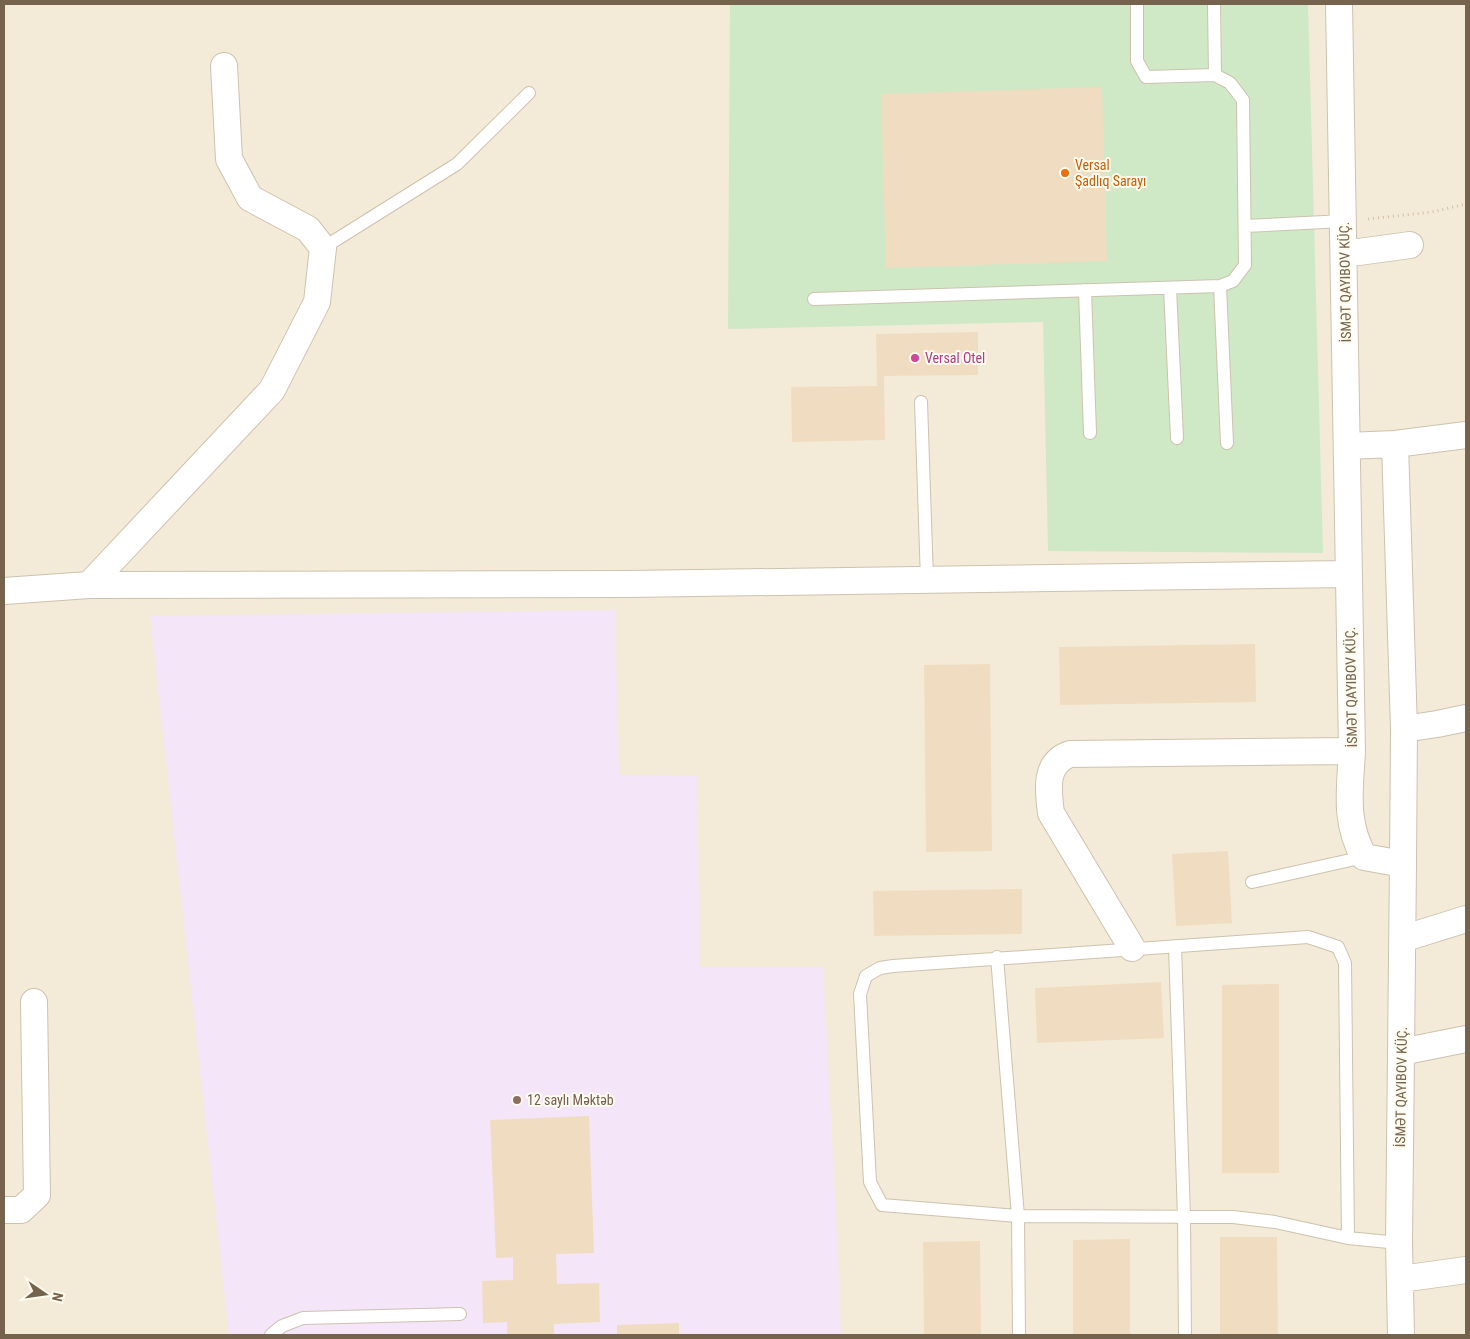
<svg xmlns="http://www.w3.org/2000/svg" width="1470" height="1339" font-family="'Roboto Condensed',sans-serif">
	<rect width="100%" height="100%" fill="#fcf8e9"/>
	<path fill="#f3ebd7" d="M 4,4 L 1466,4 L 1466,1335 L 4,1335 Z"/>
	<path fill="#f5e5f8" d="M 615,610 L 619,775 L 697,776 L 700,967 L 823,967 L 837,1233 L 841,1335 L 229,1335 L 150,616 Z"/>
	<path fill="#cfe9c7" d="M 730,4 L 1308,4 L 1323,553 L 1048,551 L 1043,322 L 728,329 Z"/>
	<path fill="#f0ddc1" d="M 1102,87 L 1107,261 L 886,268 L 881,94 Z
		M 978,332 L 978,375 L 884,376 L 885,440 L 792,442 L 791,387 L 877,386 L 876,334 Z
		M 1255,644 L 1256,702 L 1060,705 L 1059,647 Z
		M 990,664 L 992,851 L 926,852 L 924,665 Z
		M 1228,851 L 1232,923 L 1176,926 L 1172,854 Z
		M 1022,889 L 1022,934 L 874,936 L 873,891 Z
		M 1161,982 L 1164,1038 L 1037,1043 L 1035,988 Z
		M 1279,984 L 1279,1173 L 1222,1173 L 1222,985 Z
		M 589,1116 L 594,1253 L 556,1254 L 557,1284 L 599,1283 L 600,1322 L 554,1324 L 554,1335 L 507,1335 L 507,1322 L 483,1323 L 482,1281 L 513,1280 L 513,1257 L 496,1258 L 490,1120 Z
		M 1220,1237 L 1277,1237 L 1278,1335 L 1220,1335 Z
		M 1130,1239 L 1130,1335 L 1073,1335 L 1073,1240 Z
		M 980,1241 L 981,1335 L 924,1335 L 923,1242 Z
		M 679,1323 L 679,1335 L 617,1335 L 617,1325 Z"/>
	<g fill="none" stroke-linecap="round" stroke-linejoin="round">
		<g stroke="#cdc2af" stroke-width="14">
			<path id="service" d="M 1214,4 L 1215,75
				M 1245,226 L 1344,221
				M 323,248 L 457,164 L 529,93
				M 1220,286 L 1227,443
				M 1170,288 L 1177,438
				M 1085,290 L 1090,433
				M 814,299 L 1220,286 L 1233,281 L 1245,265 L 1243,100 L 1230,83 L 1215,75 L 1146,77 L 1137,61 L 1137,4
				M 921,402 L 927,580
				M 1252,882 L 1364,857
				M 1175,946 L 1184,1217 L 1185,1335
				M 997,957 L 1018,1216 L 1019,1335
				M 1348,1238 L 1345,963 L 1338,947 L 1308,937 L 893,966 L 880,968 L 866,976 L 860,994 L 870,1182 L 882,1205 L 1018,1216 L 1233,1217 L 1275,1222 L 1348,1238 L 1399,1243
				M 271,1335 L 282,1326 L 303,1318 L 460,1314"/>
		</g>
		<g stroke="#cdc2af" stroke-width="28">
			<path id="minor" d="M 1339,4 L 1352,751 C 1350,790 1344,821 1364,857 L 1403,864 L 1399,1243 L 1401,1335
				M 1344,254 L 1410,245
				M 1395,444 L 1404,729 L 1403,864
				M 1347,446 L 1395,444 L 1466,435
				M 89,585 L 628,584 L 1349,574
				M 4,591 L 89,585 L 272,390 L 317,302 L 323,248 L 308,229 L 250,198 L 229,159 L 224,66
				M 1404,729 L 1437,724 L 1466,718
				M 1402,939 L 1466,919
				M 1132,948 L 1051,813 C 1048,790 1044,763 1070,754 L 1352,751
				M 1401,1052 L 1466,1039
				M 4,1210 L 21,1210 L 37,1195 L 34,1002
				M 1401,1279 L 1466,1270"/>
		</g>
		<path stroke="#d5c0a4" stroke-width="3" stroke-dasharray="1 4" stroke-linecap="butt" d="M 1368,219 L 1432,212 L 1466,204"/>
		<use href="#service" stroke="#fff" stroke-width="12"/>
		<use href="#minor" stroke="#fff" stroke-width="26"/>
	</g>
	<circle fill="#e8710a" stroke="#fefbef" stroke-width="2" cx="1065" cy="173" r="5"/>
	<circle fill="#d1479c" stroke="#fefbef" stroke-width="2" cx="915" cy="358" r="5"/>
	<circle fill="#8d6e63" stroke="#fefbef" stroke-width="2" cx="517" cy="1100" r="5"/>
	<g text-anchor="middle" dominant-baseline="central" stroke-width="4" stroke-linejoin="round" paint-order="stroke">
		<g font-size="14" fill="#c56008" stroke="#fefbef" text-anchor="start">
			<text x="1075" y="165">Versal<tspan x="1075" dy="16">Şadlıq Sarayı</tspan></text>
		</g>
		<g font-size="14" fill="#75634d" stroke="#fefbef">
			<text transform="translate(1345 282) rotate(-91)">İSMƏT QAYIBOV KÜÇ.</text>
			<text transform="translate(1351 687) rotate(-91)">İSMƏT QAYIBOV KÜÇ.</text>
			<text transform="translate(1401 1087) rotate(-89)">İSMƏT QAYIBOV KÜÇ.</text>
		</g>
		<g font-size="14" fill="#b23c85" stroke="#fefbef" text-anchor="start">
			<text x="925" y="358">Versal Otel</text>
		</g>
		<g font-size="14" fill="#785e54" stroke="#fefbef" text-anchor="start">
			<text x="527" y="1100">12 saylı Məktəb</text>
		</g>
	</g>
	<rect width="1470" height="1339" fill="none" stroke="#75634d" stroke-width="10"/>
	<g transform="translate(45 1294) rotate(103)" stroke="#fefbef" stroke-width="4" paint-order="stroke">
	<path d="M0-4L9 19L0 12L-9 19Z" fill="#75634d"/>
	<text y="-8" font-size="14" font-weight="bold" text-anchor="middle" fill="#75634d">N</text>
	</g>
</svg>
